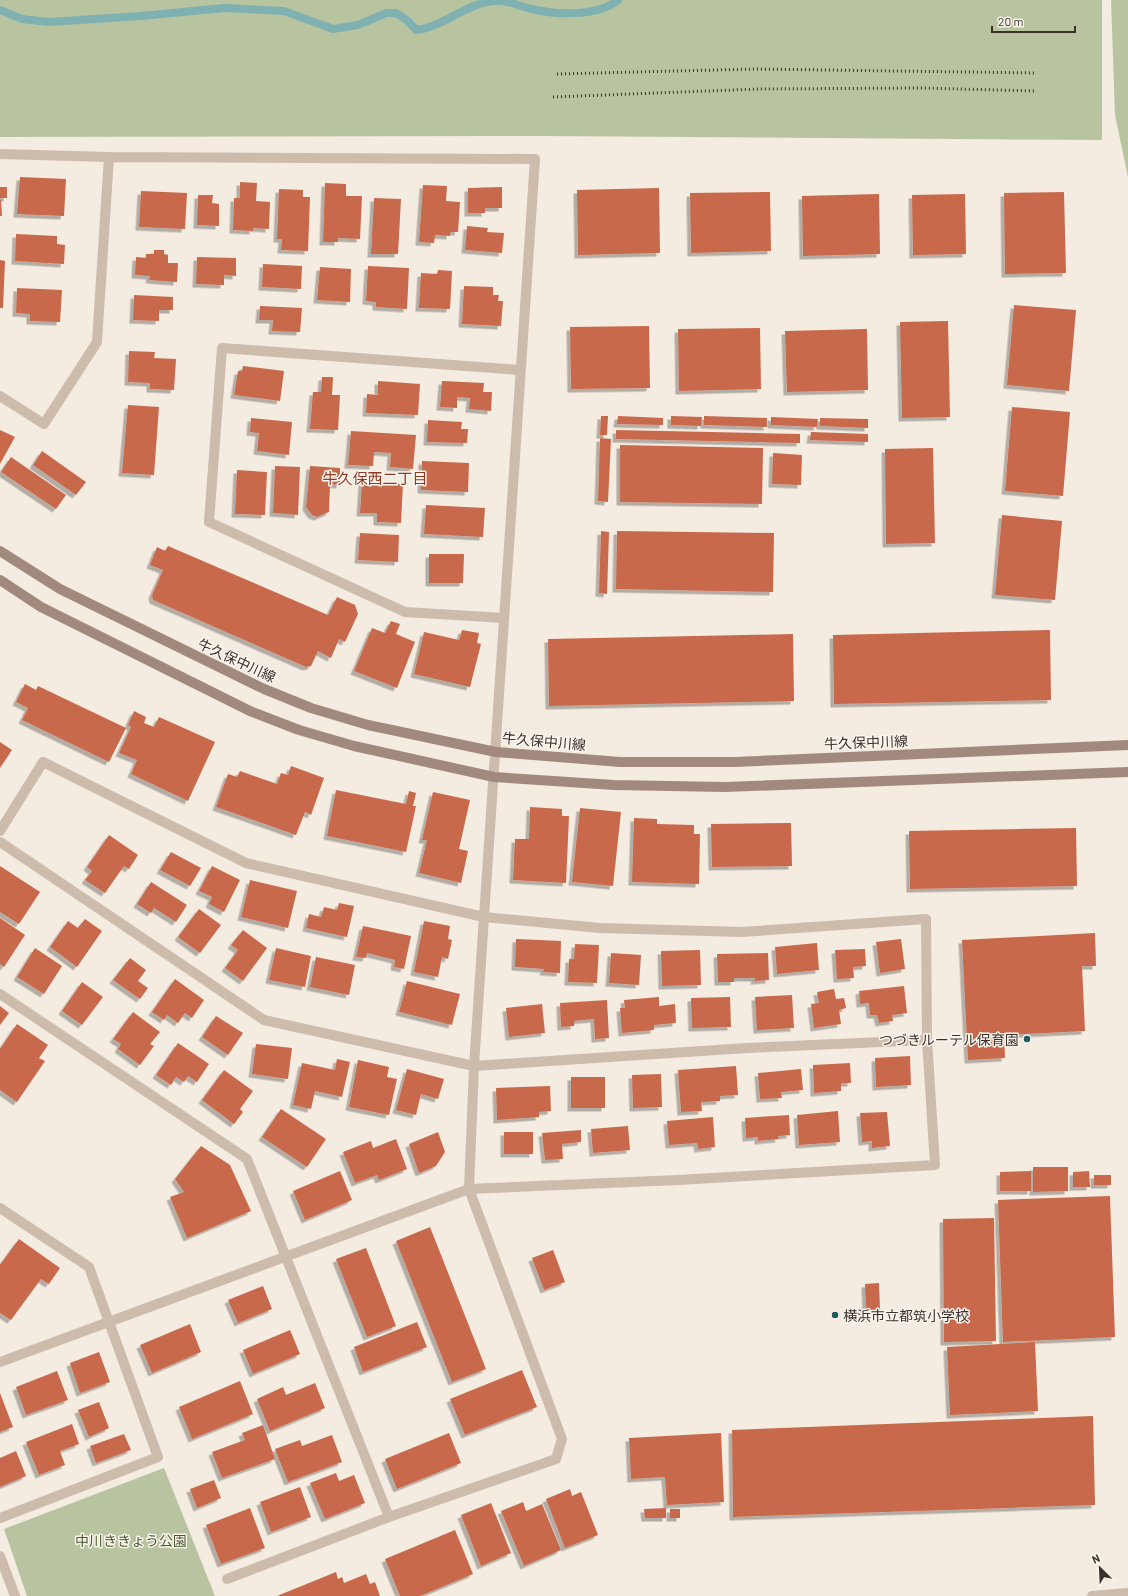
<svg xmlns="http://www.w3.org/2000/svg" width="1128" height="1596" font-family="Barlow,'Noto Sans JP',sans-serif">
	<defs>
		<filter id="shadow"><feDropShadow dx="-3.5" dy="3.5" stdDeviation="0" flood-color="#0004"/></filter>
	</defs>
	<rect width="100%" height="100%" fill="#f4ebe1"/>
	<path fill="#b8c4a0" d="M 0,0 L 1102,0 L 1102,140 L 540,136 L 0,137 Z
		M 1111,0 L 1128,0 L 1128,177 L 1115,115 Z
		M 164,1468 L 215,1596 L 27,1596 L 4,1529 Z"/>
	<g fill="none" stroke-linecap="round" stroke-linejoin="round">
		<path stroke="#7fb0b2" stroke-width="8" d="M 0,10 L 22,19 L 49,22 L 141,16 L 224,8 L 284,11 L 333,29 L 358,25 L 386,13 L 396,13 L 408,21 L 416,30 C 445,27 469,0 499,1 C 510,1 522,7 532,9 C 556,15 598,17 618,0"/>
	</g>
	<path fill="#c8694b" filter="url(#shadow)" d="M 20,177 L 66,179 L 64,216 L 17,214 Z
		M 240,182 L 257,183 L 256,201 L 270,202 L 269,229 L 253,228 L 253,231 L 233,230 L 234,198 L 240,198 Z
		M 325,183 L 346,184 L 346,196 L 362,196 L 360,239 L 338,238 L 338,242 L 323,242 Z
		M 423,185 L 447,186 L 446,201 L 460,202 L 458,232 L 450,232 L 450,236 L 435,235 L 434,243 L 419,242 Z
		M 0,187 L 7,187 L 7,198 L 0,198 Z
		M 502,187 L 502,208 L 485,208 L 485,213 L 468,213 L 468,188 Z
		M 659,188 L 660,253 L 578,255 L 577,190 Z
		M 279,189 L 303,190 L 303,197 L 310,197 L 308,251 L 281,250 L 282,239 L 277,239 Z
		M 141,191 L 187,193 L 185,229 L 139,227 Z
		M 770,192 L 771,251 L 691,253 L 690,193 Z
		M 1064,192 L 1066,273 L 1005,274 L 1004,193 Z
		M 879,194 L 880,254 L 803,256 L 802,196 Z
		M 965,194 L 966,254 L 913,255 L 912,195 Z
		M 198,195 L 213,195 L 212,203 L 219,204 L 219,226 L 197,225 Z
		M 374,198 L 401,199 L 398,254 L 371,254 Z
		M 0,200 L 1,200 L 2,216 L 0,216 Z
		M 467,226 L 488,228 L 487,232 L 504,233 L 502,253 L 465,250 Z
		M 16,234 L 57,236 L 57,244 L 65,245 L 64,264 L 15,261 Z
		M 154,250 L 164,250 L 164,254 L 168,255 L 168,263 L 178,263 L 177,282 L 149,280 L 150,276 L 135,275 L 136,257 L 146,258 L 146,254 L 154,254 Z
		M 197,257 L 236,258 L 236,276 L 224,275 L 224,285 L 196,284 Z
		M 0,260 L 5,261 L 3,308 L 0,308 Z
		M 263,264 L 302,266 L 301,289 L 262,287 Z
		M 368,266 L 409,268 L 407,309 L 376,307 L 376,302 L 366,301 Z
		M 320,267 L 351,269 L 350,302 L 317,300 Z
		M 438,270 L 452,271 L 450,309 L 419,308 L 421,273 L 437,274 Z
		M 464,286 L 493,287 L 493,295 L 499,295 L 498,301 L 503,301 L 501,326 L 462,324 Z
		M 17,288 L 62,290 L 60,322 L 30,321 L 30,314 L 16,313 Z
		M 134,295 L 173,297 L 173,310 L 159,310 L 159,321 L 133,320 Z
		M 1014,305 L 1076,310 L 1069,391 L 1007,385 Z
		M 260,306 L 302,308 L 300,332 L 272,331 L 273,320 L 259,320 Z
		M 948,321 L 950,417 L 902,418 L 900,322 Z
		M 649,326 L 650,388 L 571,389 L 570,327 Z
		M 760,328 L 761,389 L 679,391 L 678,329 Z
		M 867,329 L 868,390 L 787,392 L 785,331 Z
		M 129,351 L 155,352 L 154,358 L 176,359 L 174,390 L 150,389 L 150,383 L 128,382 Z
		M 243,366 L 284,371 L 280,401 L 234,395 L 238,371 L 242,371 Z
		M 322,377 L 333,377 L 332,395 L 340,395 L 338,430 L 310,429 L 313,392 L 321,392 Z
		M 378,381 L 420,384 L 418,415 L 366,413 L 367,394 L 378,395 Z
		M 442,381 L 484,383 L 483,392 L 492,392 L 491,411 L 469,409 L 470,398 L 457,397 L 457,408 L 440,407 Z
		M 128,405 L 159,407 L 154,475 L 122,473 Z
		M 1012,407 L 1070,412 L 1063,496 L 1005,491 Z
		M 601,416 L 608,416 L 607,435 L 600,435 Z
		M 618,416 L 663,418 L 663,425 L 617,424 Z
		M 671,416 L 702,417 L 701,426 L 671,425 Z
		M 704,416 L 767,418 L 767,427 L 704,425 Z
		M 771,417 L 818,419 L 817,427 L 771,425 Z
		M 251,418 L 292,422 L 289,455 L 257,451 L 259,433 L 250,432 Z
		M 820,418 L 868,419 L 868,428 L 820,426 Z
		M 428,420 L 462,422 L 461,429 L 468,429 L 467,443 L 427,442 Z
		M 0,430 L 15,437 L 0,464 Z
		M 616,430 L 800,434 L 800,443 L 616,439 Z
		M 351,431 L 416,435 L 413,469 L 390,467 L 391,453 L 374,452 L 373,466 L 348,465 Z
		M 811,432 L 868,434 L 868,442 L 810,440 Z
		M 600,438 L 611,439 L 608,502 L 598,501 Z
		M 620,445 L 763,448 L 762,504 L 620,502 Z
		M 933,448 L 935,543 L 886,544 L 885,449 Z
		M 42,451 L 86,482 L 76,495 L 33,465 Z
		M 773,453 L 802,455 L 801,485 L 772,484 Z
		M 11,457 L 66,495 L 56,509 L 1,472 Z
		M 422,461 L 469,463 L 468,492 L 421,490 Z
		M 275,466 L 300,467 L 298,515 L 273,513 Z
		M 310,466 L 340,468 L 340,485 L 330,484 L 329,512 L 317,517 L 312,515 L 306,507 Z
		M 237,470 L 267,472 L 265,515 L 235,514 Z
		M 362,482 L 403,484 L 401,523 L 377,522 L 377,513 L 360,513 Z
		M 426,505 L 485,508 L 483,537 L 424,534 Z
		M 1002,515 L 1062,521 L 1055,600 L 995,595 Z
		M 601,531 L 609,532 L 607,594 L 599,593 Z
		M 617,531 L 774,533 L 773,592 L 616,589 Z
		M 360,533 L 399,535 L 398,562 L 358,560 Z
		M 168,546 L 328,615 L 337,597 L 355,605 L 358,614 L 345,642 L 339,639 L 331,658 L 318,651 L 311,666 L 306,667 L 153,600 L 152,595 L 163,570 L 150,565 L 157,547 L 165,551 Z
		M 429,554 L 464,554 L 463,583 L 429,583 Z
		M 391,621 L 400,624 L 396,634 L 415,642 L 397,688 L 354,671 L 372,628 L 385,633 Z
		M 462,630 L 479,633 L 477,643 L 481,644 L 470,687 L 414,674 L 424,632 L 459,640 Z
		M 1050,630 L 1051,700 L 834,704 L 833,635 Z
		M 793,634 L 794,701 L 549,706 L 548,639 Z
		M 25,684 L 36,690 L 38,686 L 126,728 L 109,762 L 22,720 L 28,708 L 16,702 Z
		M 134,711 L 146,717 L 144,723 L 154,727 L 159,717 L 215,742 L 188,801 L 131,774 L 137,760 L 119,753 L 131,727 L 128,725 Z
		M 0,742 L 12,750 L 0,768 Z
		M 291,766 L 324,778 L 311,815 L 305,812 L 296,835 L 216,807 L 228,774 L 237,777 L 240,771 L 277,784 L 281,773 L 288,775 Z
		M 336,790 L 406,804 L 409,791 L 416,793 L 413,806 L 416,806 L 406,852 L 327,836 Z
		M 433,792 L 470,800 L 459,849 L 468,851 L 461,883 L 419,873 L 427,840 L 422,840 Z
		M 530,807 L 562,809 L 562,816 L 569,816 L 566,883 L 513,880 L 515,839 L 529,839 Z
		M 580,808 L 621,812 L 613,886 L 572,882 Z
		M 634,818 L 657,819 L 657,824 L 694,825 L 694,834 L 700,834 L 699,884 L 632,882 Z
		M 791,823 L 792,866 L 712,867 L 711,824 Z
		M 1076,828 L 1077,886 L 910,889 L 909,831 Z
		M 109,835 L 138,855 L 129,869 L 124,866 L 105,893 L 85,880 L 92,871 L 87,867 Z
		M 171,852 L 201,868 L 190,886 L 160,870 Z
		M 0,866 L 40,892 L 19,924 L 0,912 Z
		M 212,866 L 240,880 L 224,912 L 209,904 L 212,897 L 199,891 Z
		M 250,880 L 297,891 L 288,928 L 241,917 Z
		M 151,882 L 187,905 L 176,922 L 154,908 L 151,913 L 137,904 Z
		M 339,903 L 354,906 L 347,937 L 306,928 L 309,914 L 321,917 L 324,907 L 337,910 Z
		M 199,909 L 221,925 L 200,953 L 178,937 Z
		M 0,918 L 25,935 L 4,967 L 0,964 Z
		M 85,919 L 102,931 L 77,967 L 50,947 L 68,921 L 78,928 Z
		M 424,921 L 450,926 L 448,939 L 452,940 L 448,959 L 442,957 L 438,977 L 414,972 Z
		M 363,926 L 411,936 L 404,969 L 394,967 L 395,960 L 367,953 L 366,958 L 356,957 Z
		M 243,930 L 267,948 L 243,981 L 225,968 L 238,950 L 231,945 Z
		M 1095,933 L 1096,966 L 1082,966 L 1085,1031 L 1004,1035 L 1005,1058 L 968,1060 L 962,940 Z
		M 516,939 L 561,941 L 560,973 L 543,972 L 544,969 L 515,967 Z
		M 901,939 L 905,969 L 880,973 L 876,942 Z
		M 817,943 L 819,970 L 777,974 L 775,947 Z
		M 575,944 L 599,945 L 597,983 L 568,982 L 569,959 L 574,959 Z
		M 35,948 L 62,966 L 44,994 L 17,977 Z
		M 276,948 L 311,956 L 305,987 L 269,980 Z
		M 865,949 L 866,966 L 853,967 L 854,978 L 837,979 L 835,950 Z
		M 700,950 L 701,985 L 662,986 L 661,951 Z
		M 611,953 L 641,955 L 639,985 L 609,983 Z
		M 768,953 L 769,980 L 754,981 L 755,978 L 734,978 L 734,982 L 718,982 L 717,954 Z
		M 316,957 L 355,965 L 349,995 L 310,987 Z
		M 130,958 L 146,970 L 138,981 L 148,988 L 140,999 L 113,980 Z
		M 175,979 L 204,1000 L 192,1018 L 185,1013 L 178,1023 L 167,1015 L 164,1020 L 152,1012 Z
		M 407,981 L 460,994 L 452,1025 L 399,1012 Z
		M 82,982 L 103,997 L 82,1025 L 62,1011 Z
		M 904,986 L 907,1013 L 892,1015 L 893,1021 L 879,1023 L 877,1015 L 870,1015 L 869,1003 L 860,1004 L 859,991 Z
		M 834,989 L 836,999 L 844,998 L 846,1008 L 839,1010 L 841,1024 L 814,1028 L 811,1004 L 819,1003 L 817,992 Z
		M 792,995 L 794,1028 L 757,1030 L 755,997 Z
		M 659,997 L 659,1006 L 675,1004 L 676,1023 L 654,1025 L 654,1030 L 622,1033 L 620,1008 L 625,1008 L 624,1000 Z
		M 730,997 L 731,1027 L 692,1028 L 691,998 Z
		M 607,1000 L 609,1038 L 595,1039 L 594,1019 L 574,1021 L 574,1026 L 561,1027 L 560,1003 Z
		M 542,1004 L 545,1033 L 509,1037 L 506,1008 Z
		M 0,1006 L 9,1013 L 0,1025 Z
		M 133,1012 L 160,1032 L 150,1044 L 154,1046 L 140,1065 L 118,1049 L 121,1044 L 113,1039 Z
		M 216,1016 L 243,1033 L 228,1055 L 202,1037 Z
		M 17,1024 L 48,1045 L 39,1058 L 45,1061 L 17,1102 L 0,1090 L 0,1049 Z
		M 178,1043 L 209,1064 L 197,1082 L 188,1076 L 184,1082 L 176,1077 L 171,1085 L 156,1075 Z
		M 256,1044 L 292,1048 L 288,1079 L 252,1074 Z
		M 910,1056 L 911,1085 L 876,1087 L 875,1058 Z
		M 337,1059 L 350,1062 L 342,1097 L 315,1091 L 311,1109 L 293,1105 L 302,1063 L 335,1070 Z
		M 358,1060 L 389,1067 L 387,1077 L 397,1079 L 389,1115 L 349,1107 Z
		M 850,1063 L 851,1083 L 841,1083 L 841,1091 L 814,1093 L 813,1065 Z
		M 736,1066 L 738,1095 L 720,1096 L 720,1101 L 701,1102 L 702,1111 L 681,1112 L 678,1070 Z
		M 407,1069 L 444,1079 L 438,1099 L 421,1094 L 416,1115 L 396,1110 Z
		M 801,1069 L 803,1090 L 781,1092 L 782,1098 L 760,1099 L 758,1073 Z
		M 224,1070 L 253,1091 L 240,1109 L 243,1112 L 234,1124 L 202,1100 Z
		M 661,1074 L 662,1107 L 633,1108 L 632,1075 Z
		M 571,1077 L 605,1077 L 605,1108 L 571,1108 Z
		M 550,1086 L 551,1111 L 539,1112 L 539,1117 L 497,1120 L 496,1088 Z
		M 281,1109 L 326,1139 L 307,1167 L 262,1137 Z
		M 838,1111 L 840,1142 L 799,1145 L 797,1115 Z
		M 887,1112 L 890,1146 L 872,1148 L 872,1141 L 862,1142 L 860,1113 Z
		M 789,1115 L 790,1135 L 778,1136 L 779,1139 L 758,1141 L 758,1137 L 746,1138 L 745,1118 Z
		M 713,1117 L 715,1147 L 698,1149 L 697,1143 L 669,1145 L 667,1121 Z
		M 628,1126 L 630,1150 L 593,1153 L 591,1129 Z
		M 581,1130 L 581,1142 L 562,1144 L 563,1159 L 545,1160 L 542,1133 Z
		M 438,1132 L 445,1152 L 436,1166 L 419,1173 L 409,1144 Z
		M 504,1132 L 533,1132 L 533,1154 L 504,1154 Z
		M 396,1139 L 407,1169 L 379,1180 L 377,1175 L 355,1183 L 343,1152 L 371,1141 L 373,1148 Z
		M 201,1146 L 230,1165 L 251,1211 L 187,1238 L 170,1197 L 184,1192 L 175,1179 Z
		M 1033,1167 L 1068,1167 L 1068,1191 L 1033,1192 Z
		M 340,1171 L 352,1200 L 305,1220 L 293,1191 Z
		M 1031,1171 L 1031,1191 L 1000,1191 L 1000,1172 Z
		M 1089,1171 L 1090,1187 L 1073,1187 L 1073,1172 Z
		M 1094,1175 L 1111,1175 L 1111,1185 L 1094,1185 Z
		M 1110,1196 L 1115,1337 L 1003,1342 L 998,1200 Z
		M 994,1218 L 996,1341 L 944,1342 L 943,1219 Z
		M 430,1227 L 486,1369 L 452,1382 L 396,1241 Z
		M 19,1239 L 60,1268 L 49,1284 L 41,1279 L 11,1320 L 0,1313 L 0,1265 Z
		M 366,1248 L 396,1326 L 367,1337 L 336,1259 Z
		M 553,1250 L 565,1282 L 544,1290 L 532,1258 Z
		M 879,1283 L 880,1311 L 866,1311 L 865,1284 Z
		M 263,1286 L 272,1309 L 238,1323 L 228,1300 Z
		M 417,1322 L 427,1347 L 363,1372 L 354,1347 Z
		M 190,1324 L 201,1352 L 152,1373 L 140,1345 Z
		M 290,1330 L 300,1354 L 253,1374 L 243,1350 Z
		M 1035,1342 L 1038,1411 L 950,1415 L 947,1347 Z
		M 99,1352 L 110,1382 L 80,1393 L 70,1363 Z
		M 522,1370 L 537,1407 L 465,1435 L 450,1399 Z
		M 57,1371 L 68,1400 L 26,1415 L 16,1387 Z
		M 240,1381 L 253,1414 L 192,1439 L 179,1407 Z
		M 315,1383 L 325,1408 L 270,1431 L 257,1399 L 283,1387 L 286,1395 Z
		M 0,1393 L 13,1427 L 0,1432 Z
		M 99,1402 L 109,1428 L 89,1437 L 78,1410 Z
		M 1093,1416 L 1095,1505 L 733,1517 L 732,1430 Z
		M 72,1424 L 79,1444 L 60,1451 L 65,1465 L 39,1475 L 26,1442 Z
		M 263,1425 L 275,1459 L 222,1478 L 212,1452 L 245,1440 L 242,1433 Z
		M 449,1433 L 461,1463 L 397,1489 L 385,1459 Z
		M 721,1433 L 724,1502 L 667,1505 L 665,1477 L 631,1479 L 629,1438 Z
		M 124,1434 L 131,1450 L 96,1463 L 90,1446 Z
		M 332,1435 L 342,1462 L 288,1482 L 275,1449 L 300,1440 L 302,1446 Z
		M 16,1451 L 26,1476 L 0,1487 L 0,1458 Z
		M 336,1473 L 339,1481 L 354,1475 L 365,1503 L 325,1519 L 310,1483 Z
		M 214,1480 L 221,1498 L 197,1508 L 190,1489 Z
		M 300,1487 L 311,1517 L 271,1532 L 260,1502 Z
		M 570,1489 L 572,1496 L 581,1492 L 598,1535 L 565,1548 L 546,1499 Z
		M 523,1502 L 526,1511 L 542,1504 L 561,1550 L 524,1566 L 501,1511 Z
		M 491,1503 L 511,1553 L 481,1566 L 461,1515 Z
		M 250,1508 L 265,1548 L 221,1564 L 206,1525 Z
		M 666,1508 L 666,1518 L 645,1518 L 644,1509 Z
		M 670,1509 L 680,1509 L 680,1518 L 670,1518 Z
		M 455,1530 L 473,1574 L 420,1596 L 400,1596 L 385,1559 Z
		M 336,1572 L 338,1579 L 342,1577 L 344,1583 L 366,1574 L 370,1584 L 375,1582 L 380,1596 L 277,1596 Z"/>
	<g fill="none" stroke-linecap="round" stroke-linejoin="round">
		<path stroke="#cdbbac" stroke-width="10" d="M 0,154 L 109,157 L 535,159 L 474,1066 L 469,1189 L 0,1362
			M 0,396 L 44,424 L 97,342 L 109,157
			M 504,618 L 405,612 L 209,522 L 222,348 L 520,370
			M 0,831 L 43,762 L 246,863 L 484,917 L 600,928 L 742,932 L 926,919 L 927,1040 L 935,1165 L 678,1180 L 469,1189 L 562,1439 L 556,1459 L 389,1517 L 227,1579
			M 0,842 L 264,1020 L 474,1066 L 747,1048 L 927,1040
			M 0,994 L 247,1159 L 389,1517
			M 0,1208 L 89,1267 L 158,1457 L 0,1518
			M 0,1556 L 15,1596
			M 1092,1596 L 1128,1593"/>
		<path stroke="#a18a7d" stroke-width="10" d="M 0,551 L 60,589 L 264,689 L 311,708 L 368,725 L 496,752 L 620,762 L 735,762 L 1128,745
			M 0,580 L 41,607 L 250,711 L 299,730 L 354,746 L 494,777 L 614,785 L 725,787 L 1128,772"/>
		<path stroke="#3b302b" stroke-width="3" stroke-dasharray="1 3" stroke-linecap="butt" d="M 557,74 L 755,69 L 1036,73
			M 553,97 L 759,89 L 921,88 L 1036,91"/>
	</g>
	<g fill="#1f5a5e" stroke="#fbf5ee" stroke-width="1.5">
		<circle cx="1027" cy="1039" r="4"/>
		<circle cx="835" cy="1315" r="4"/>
	</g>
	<g text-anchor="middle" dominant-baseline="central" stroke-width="3" stroke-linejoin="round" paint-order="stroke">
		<g font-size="14" fill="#3b302b" stroke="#fbf5ee">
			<text transform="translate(237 660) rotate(25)">牛久保中川線</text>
			<text transform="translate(544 741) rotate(5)">牛久保中川線</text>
			<text transform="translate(866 742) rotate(-2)">牛久保中川線</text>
		</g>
		<g font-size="14" fill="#3b302b" stroke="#fbf5ee" text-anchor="end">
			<text x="1019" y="1039">つづきルーテル保育園</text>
			<text x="843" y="1315" text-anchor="start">横浜市立都筑小学校</text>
		</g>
		<g font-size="14" fill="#4a5a2e" stroke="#fbf5ee">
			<text x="131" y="1540">中川ききょう公園</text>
		</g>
		<g font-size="15" fill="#8c3b22" stroke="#fbf5ee">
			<text x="375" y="478">牛久保西二丁目</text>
		</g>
	</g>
	<g transform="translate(1100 1568) rotate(336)" stroke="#fbf5ee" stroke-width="3" paint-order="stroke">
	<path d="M0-3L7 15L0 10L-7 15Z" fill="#3b302b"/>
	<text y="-6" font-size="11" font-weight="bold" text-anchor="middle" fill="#3b302b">N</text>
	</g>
	<path d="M992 26v6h83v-6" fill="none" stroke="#3b302b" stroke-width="2"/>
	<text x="998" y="26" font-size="12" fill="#3b302b" stroke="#fbf5ee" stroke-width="3" paint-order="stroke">20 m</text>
</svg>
